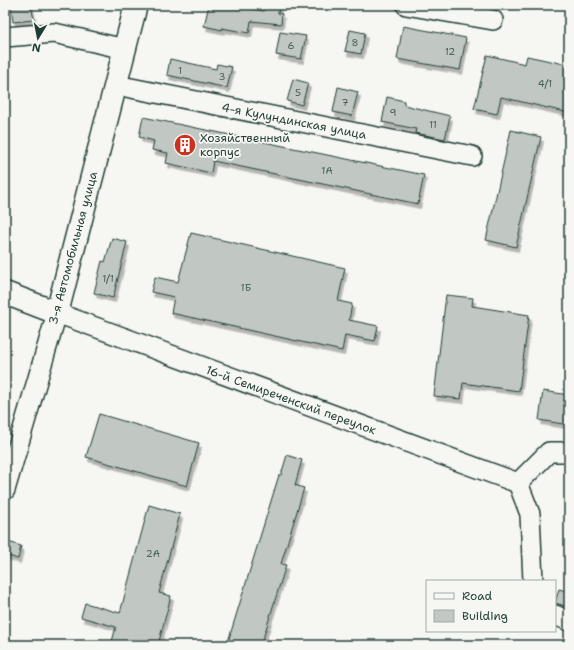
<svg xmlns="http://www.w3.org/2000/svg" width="574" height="650" font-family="'Shantell Sans',sans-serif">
	<defs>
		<filter id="shadow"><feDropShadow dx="2.5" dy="4.5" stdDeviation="0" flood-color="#0004"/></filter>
	</defs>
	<rect width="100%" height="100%" fill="#f6f6f2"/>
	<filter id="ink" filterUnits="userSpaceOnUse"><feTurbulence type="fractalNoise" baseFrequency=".025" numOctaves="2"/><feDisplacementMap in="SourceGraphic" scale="8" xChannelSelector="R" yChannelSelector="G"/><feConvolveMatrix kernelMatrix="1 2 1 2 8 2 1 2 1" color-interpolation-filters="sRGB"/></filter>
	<g filter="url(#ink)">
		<path fill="#c1c8c3" stroke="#1f3d34" filter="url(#shadow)" d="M 11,5 L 31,5 L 34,20 L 13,22 Z
			M 209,5 L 227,5 L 264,11 L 265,5 L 279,5 L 278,13 L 282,14 L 281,24 L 251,21 L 249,33 L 222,28 L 222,30 L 204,26 Z
			M 403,26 L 466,38 L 460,70 L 397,59 Z
			M 350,30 L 365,33 L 361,54 L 345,51 Z
			M 280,32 L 306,36 L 301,59 L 276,55 Z
			M 487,55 L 525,64 L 527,56 L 569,65 L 569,113 L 501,97 L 497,114 L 474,109 Z
			M 170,59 L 216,69 L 217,64 L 232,67 L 227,88 L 167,75 Z
			M 293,79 L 308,83 L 302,105 L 287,101 Z
			M 338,87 L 358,92 L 352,116 L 333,112 Z
			M 387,97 L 404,101 L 404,105 L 450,116 L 445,139 L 415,133 L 416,129 L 382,122 Z
			M 143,117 L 424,175 L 418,204 L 213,161 L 211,173 L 166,163 L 168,153 L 152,150 L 154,141 L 139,137 Z
			M 511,130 L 541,137 L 516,247 L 486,240 Z
			M 191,233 L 345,268 L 338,301 L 352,304 L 349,320 L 378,326 L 375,341 L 345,335 L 342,351 L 171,313 L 174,297 L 151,292 L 155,277 L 178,282 Z
			M 112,238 L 127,242 L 113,298 L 94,293 L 102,261 L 105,262 Z
			M 446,295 L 473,298 L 472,306 L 529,315 L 519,391 L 463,383 L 461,399 L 434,396 Z
			M 543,391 L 569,395 L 569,425 L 539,420 Z
			M 99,414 L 199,443 L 187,486 L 86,457 Z
			M 287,455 L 302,460 L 295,485 L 304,488 L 281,564 L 286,565 L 261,645 L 227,645 L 279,475 L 281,475 Z
			M 149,505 L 180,514 L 159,593 L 171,596 L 158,645 L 111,645 L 116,627 L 81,617 L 85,603 L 120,613 Z
			M 5,541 L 21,546 L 18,559 L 5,555 Z
			M 559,589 L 569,592 L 569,607 L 555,603 Z"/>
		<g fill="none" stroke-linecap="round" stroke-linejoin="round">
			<g stroke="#1f3d34" stroke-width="22">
				<path id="minor" d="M 406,5 L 493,20
					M 5,37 L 54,33 L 125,49
					M 116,85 L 472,156
					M 518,483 L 530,514 L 533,581
					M 5,490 L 57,313 L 518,483 L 549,452 L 569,452
					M 555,615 L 569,621"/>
			</g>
			<g stroke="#1f3d34" stroke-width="25">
				<path id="tertiary" d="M 5,293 L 57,313 L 136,5"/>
			</g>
			<use href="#minor" stroke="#f6f6f2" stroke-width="19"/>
			<use href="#tertiary" stroke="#f6f6f2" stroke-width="22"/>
		</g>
	</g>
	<defs>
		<g id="building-disc" transform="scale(1.15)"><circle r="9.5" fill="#c8321e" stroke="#f6f6f2"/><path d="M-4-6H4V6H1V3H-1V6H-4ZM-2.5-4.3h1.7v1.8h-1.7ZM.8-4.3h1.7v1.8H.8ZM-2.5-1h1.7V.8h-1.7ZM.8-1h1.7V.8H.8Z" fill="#fff"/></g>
	</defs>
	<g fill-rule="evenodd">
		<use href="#building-disc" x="185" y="145"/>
	</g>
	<g text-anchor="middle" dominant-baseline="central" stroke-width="3.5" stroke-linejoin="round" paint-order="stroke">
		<g font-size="10" fill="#486058">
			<text x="355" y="42">8</text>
			<text x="291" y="45">6</text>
			<text x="450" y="51">12</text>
			<text x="180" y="70">1</text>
			<text x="222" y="76">3</text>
			<text x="545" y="83">4/1</text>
			<text x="298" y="92">5</text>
			<text x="345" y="102">7</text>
			<text x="393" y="112">9</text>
			<text x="433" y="124">11</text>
			<text x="327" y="170">1А</text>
			<text x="108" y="278">1/1</text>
			<text x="246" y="287">1Б</text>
			<text x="153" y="553">2А</text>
		</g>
		<g font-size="12" fill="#1f3d34" stroke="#f6f6f2">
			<text transform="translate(294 121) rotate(11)">4-я Кулундинская улица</text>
			<text transform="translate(73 248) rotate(-75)">3-я Автомобильная улица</text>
			<text transform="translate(291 400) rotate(20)">16-й Семиреченский переулок</text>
		</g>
		<g font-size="12" fill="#1f3d34" stroke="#f6f6f2" text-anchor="start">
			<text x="200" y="138">Хозяйственный<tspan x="200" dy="14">корпус</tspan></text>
		</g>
	</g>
	<rect width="574" height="650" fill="none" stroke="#f6f6f2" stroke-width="20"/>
	<rect x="10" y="10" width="554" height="630" fill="none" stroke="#1f3d34" stroke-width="1.5" filter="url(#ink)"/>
	<rect x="426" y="580" width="130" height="52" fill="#f6f6f2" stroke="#a0aca6"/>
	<rect x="434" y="593" width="20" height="6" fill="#f6f6f2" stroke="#a0aca6"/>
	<text x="462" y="600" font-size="12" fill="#1f3d34">Road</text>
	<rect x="434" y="610" width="20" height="12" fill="#c1c8c3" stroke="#a0aca6"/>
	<text x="462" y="620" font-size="12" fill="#1f3d34">Building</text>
	<g transform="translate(38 38) rotate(190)" stroke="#f6f6f2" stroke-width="3" paint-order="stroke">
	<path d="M0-3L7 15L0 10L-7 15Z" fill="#1f3d34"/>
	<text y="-6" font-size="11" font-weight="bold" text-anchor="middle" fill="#1f3d34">N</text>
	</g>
</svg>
